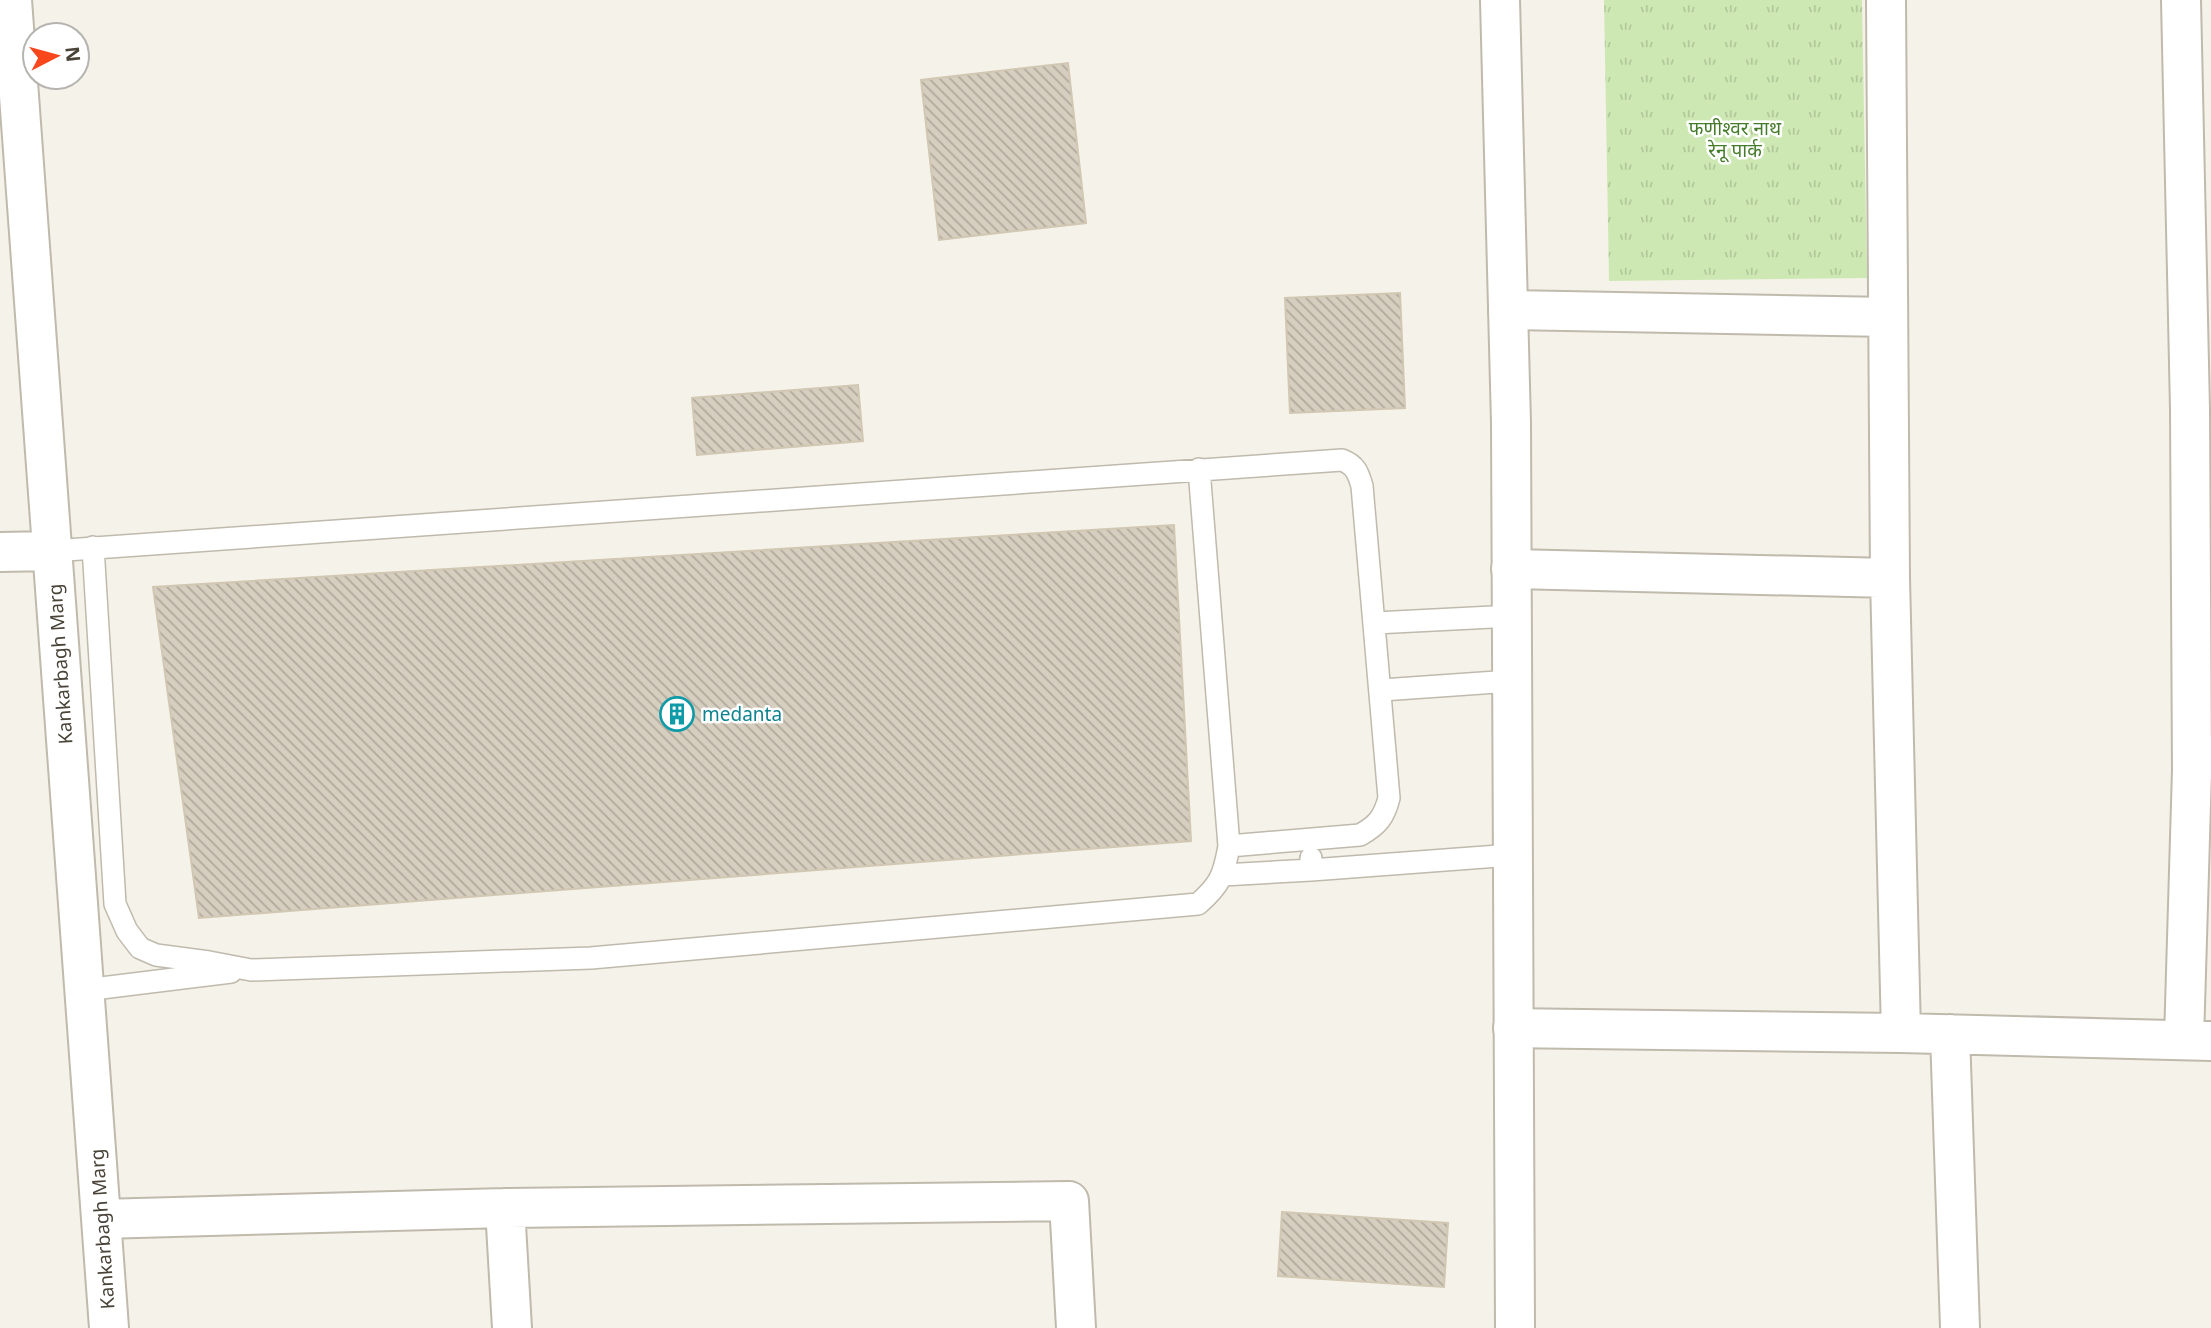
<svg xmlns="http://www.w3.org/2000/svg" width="2211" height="1328" font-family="'Noto Sans','Noto Sans Devanagari',sans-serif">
	<defs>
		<pattern id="grass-tufts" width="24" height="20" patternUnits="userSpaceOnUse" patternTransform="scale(1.75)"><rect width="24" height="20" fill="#cee8b3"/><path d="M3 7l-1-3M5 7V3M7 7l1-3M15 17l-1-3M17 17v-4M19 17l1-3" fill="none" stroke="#b2c89b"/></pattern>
		<pattern id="building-back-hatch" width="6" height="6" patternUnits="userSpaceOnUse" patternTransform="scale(1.75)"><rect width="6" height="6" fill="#d6cebf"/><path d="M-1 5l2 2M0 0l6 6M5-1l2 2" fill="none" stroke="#b0a99c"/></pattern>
	</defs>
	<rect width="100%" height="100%" fill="#f5f2ea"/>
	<path fill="url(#grass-tufts)" d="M 1604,0 L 1862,0 L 1867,278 L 1609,281 Z"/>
	<path fill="url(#building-back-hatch)" stroke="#d1c7b2" stroke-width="2" d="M 1068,63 L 1086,223 L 939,240 L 921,80 Z
		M 1400,293 L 1405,408 L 1290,413 L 1285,298 Z
		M 858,385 L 863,441 L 697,455 L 692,398 Z
		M 1174,525 L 1191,841 L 199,918 L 153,587 Z
		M 1282,1212 L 1448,1223 L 1444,1287 L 1278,1276 Z"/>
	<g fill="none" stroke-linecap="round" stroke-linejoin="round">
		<g stroke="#c0baac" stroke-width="24">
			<path id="service" d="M 93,547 L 115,904 L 127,931 L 140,948 L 156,955 L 209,962 L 251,970 L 591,958 L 1198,904 C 1220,885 1224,875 1229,846 L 1199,469
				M 52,551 L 1342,460 C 1355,465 1358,472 1362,486 L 1389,798 C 1384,817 1378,825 1360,835 L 1229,846
				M 1375,623 L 1512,616
				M 1382,690 L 1511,681
				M 1311,870 L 1512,855
				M 1223,875 L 1311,870 L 1311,858
				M 85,990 L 231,972"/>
		</g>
		<g stroke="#c0baac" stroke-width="42">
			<path id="minor" d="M 12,0 L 109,1328
				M 1886,0 L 1890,578 L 1901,1033
				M 2181,0 L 2190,409 L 2192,770
				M 1508,310 L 1888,317
				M 0,552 L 52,551
				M 1511,569 L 1890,578
				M 1513,1028 L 1901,1033 L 2211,1041
				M 1950,1034 L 1960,1328
				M 2184,1040 L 2192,770 L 2211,755
				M 505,1208 L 512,1328
				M 101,1219 L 505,1208 L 1069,1201 L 1076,1328"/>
		</g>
		<g stroke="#c0baac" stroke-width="42">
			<path id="tertiary" d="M 1500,0 L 1511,423 L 1515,1328"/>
		</g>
		<use href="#service" stroke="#fff" stroke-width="21"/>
		<use href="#minor" stroke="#fff" stroke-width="38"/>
		<use href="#tertiary" stroke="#fff" stroke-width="38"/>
	</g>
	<defs>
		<g id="building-ring" transform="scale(1.75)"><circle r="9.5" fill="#fff" stroke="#0f9aa8" stroke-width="1.5"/><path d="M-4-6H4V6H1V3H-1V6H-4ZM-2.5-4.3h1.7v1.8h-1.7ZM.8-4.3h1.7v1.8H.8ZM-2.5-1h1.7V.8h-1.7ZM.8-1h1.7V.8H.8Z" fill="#0f9aa8"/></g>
	</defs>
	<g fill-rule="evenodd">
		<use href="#building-ring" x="677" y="714"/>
	</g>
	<g text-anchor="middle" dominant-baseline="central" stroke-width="5" stroke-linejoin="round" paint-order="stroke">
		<g font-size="19" fill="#457b2a" stroke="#fff">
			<text x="1735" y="128">फणीश्वर नाथ<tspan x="1735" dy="22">रेनू पार्क</tspan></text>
		</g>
		<g font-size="19" fill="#494338" stroke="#fff">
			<text transform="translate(60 664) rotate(-94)">Kankarbagh Marg</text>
			<text transform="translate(102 1229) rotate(-94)">Kankarbagh Marg</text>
		</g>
		<g font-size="19" fill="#0d838f" stroke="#fff" text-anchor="start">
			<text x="702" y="714">medanta</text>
		</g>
	</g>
	<g transform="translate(56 56) rotate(84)"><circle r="33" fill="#ffffff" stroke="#b6b4af" stroke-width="2"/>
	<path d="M0-5L12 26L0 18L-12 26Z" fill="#f9471d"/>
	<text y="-10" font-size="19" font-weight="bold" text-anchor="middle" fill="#494338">N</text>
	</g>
</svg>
